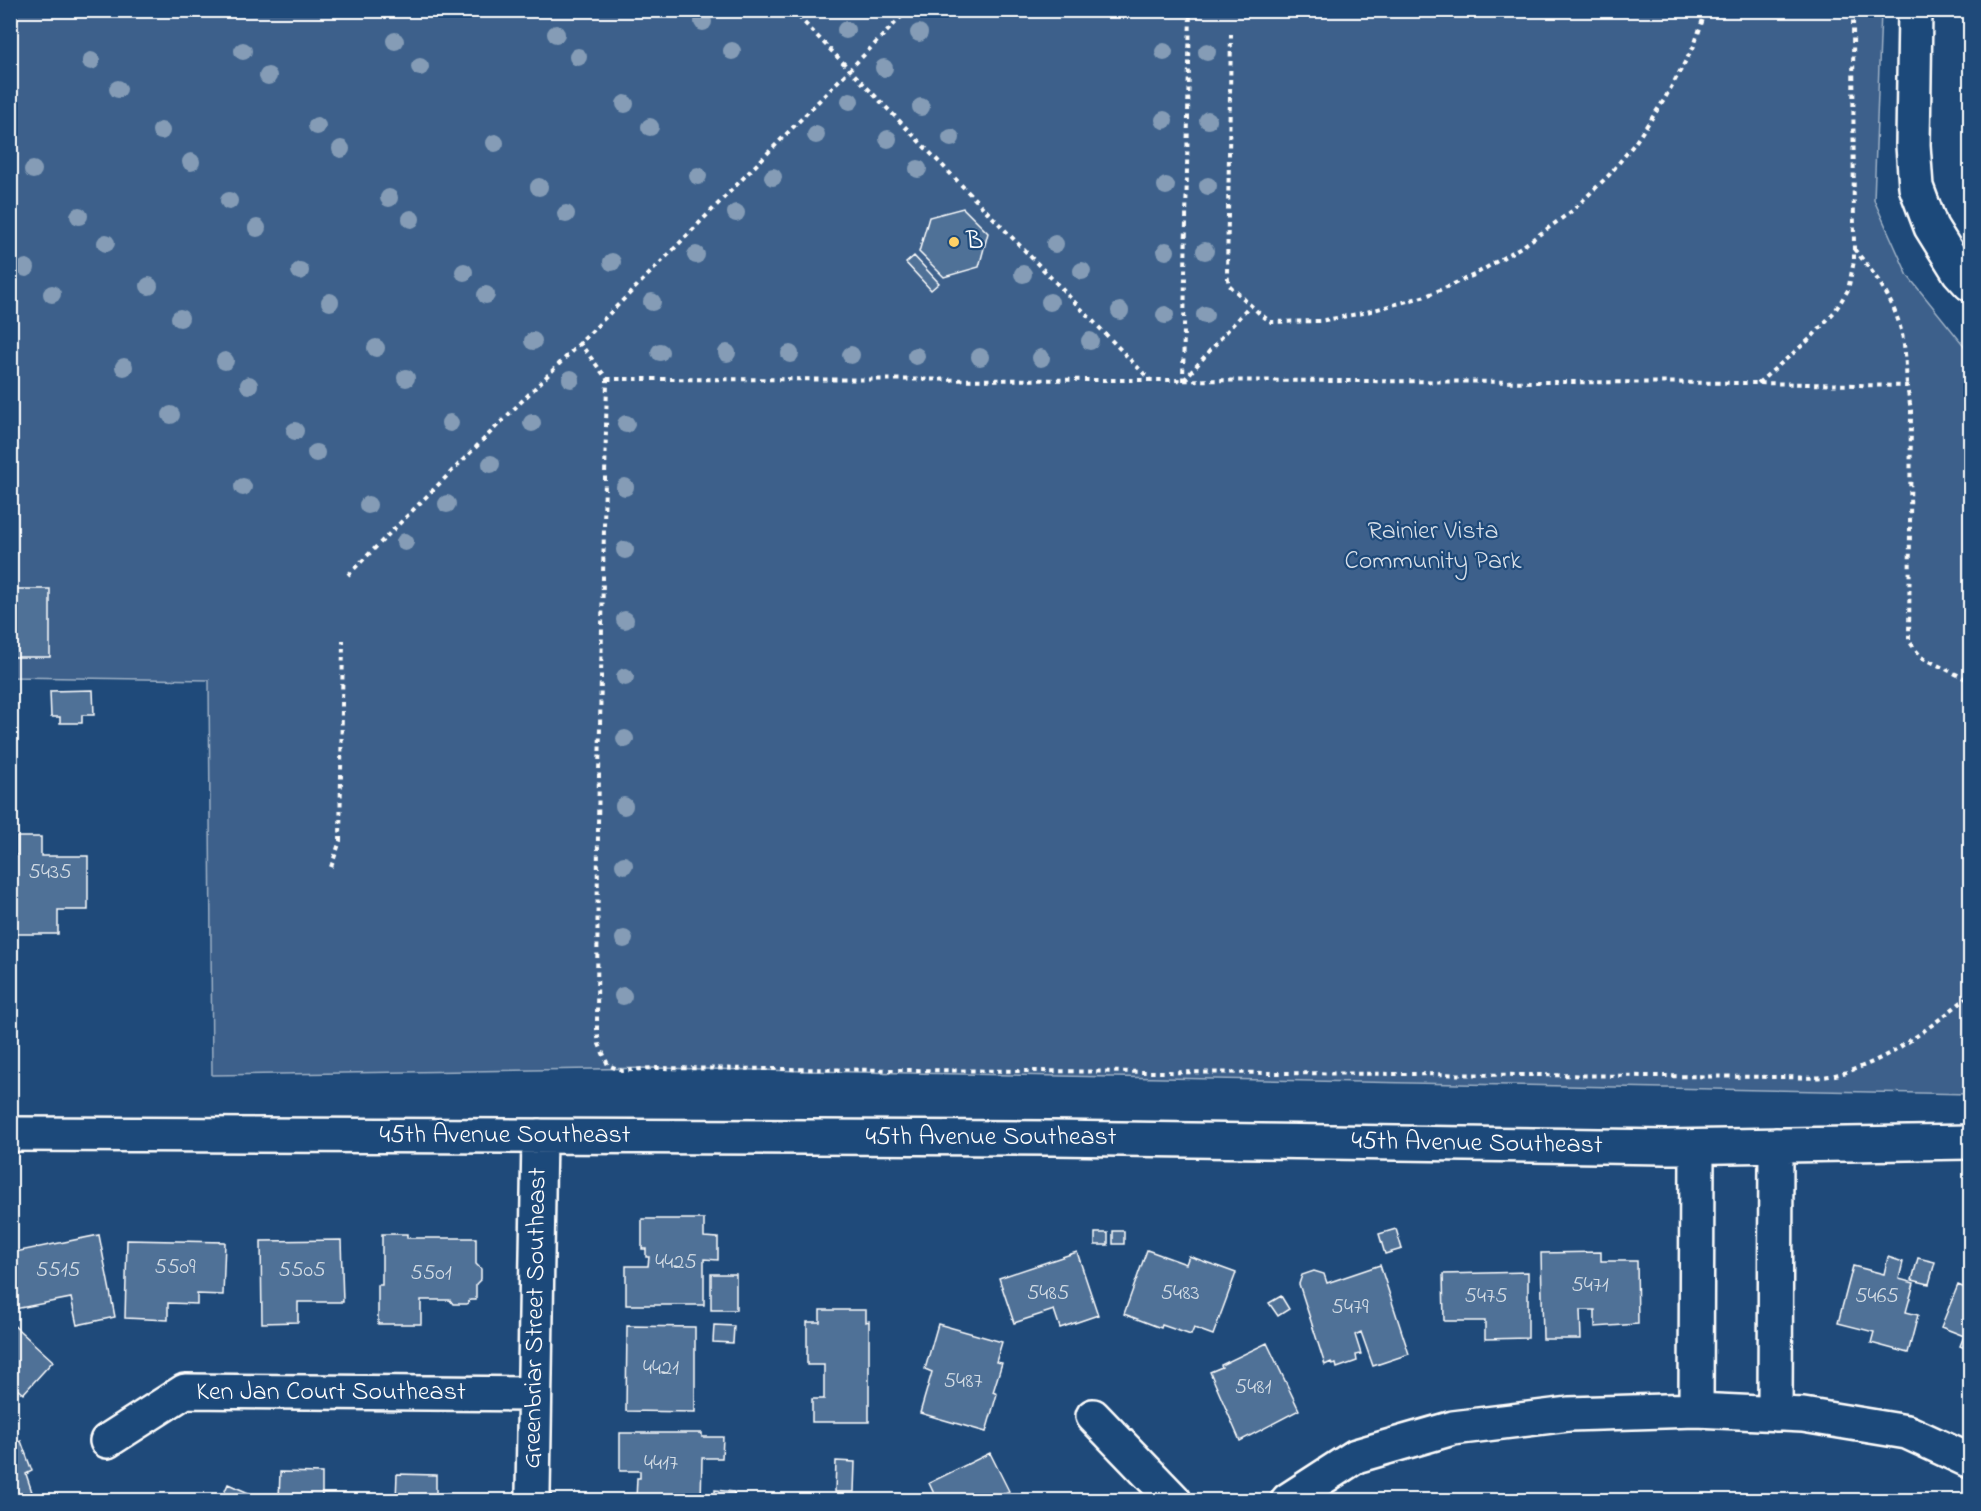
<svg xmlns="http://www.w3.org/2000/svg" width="1981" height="1511" font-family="'Indie Flower',sans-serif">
	<rect width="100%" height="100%" fill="#1f4a7a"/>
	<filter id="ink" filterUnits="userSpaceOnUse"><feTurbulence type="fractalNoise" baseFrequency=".0167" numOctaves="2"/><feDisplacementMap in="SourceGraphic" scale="12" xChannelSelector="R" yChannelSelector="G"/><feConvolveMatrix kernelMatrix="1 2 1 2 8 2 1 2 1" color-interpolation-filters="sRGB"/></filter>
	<g filter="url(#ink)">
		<path fill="#3c618b" stroke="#9eb0c5" stroke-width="1.5" d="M 11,11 L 1881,11 L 1874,200 L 1908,276 L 1970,353 L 1970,1094 L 652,1068 L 212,1075 L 209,680 L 11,677 Z"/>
		<path fill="#507197" stroke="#fff" stroke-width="1.5" d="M 963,208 L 988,233 L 979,267 L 944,277 L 919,252 L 929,217 Z
			M 914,256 L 939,283 L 931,290 L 906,263 Z
			M 10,589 L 50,589 L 50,657 L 10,657 Z
			M 93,690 L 94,715 L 82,715 L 82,723 L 60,723 L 60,717 L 51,717 L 50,691 Z
			M 17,837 L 41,837 L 41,856 L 88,856 L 88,910 L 58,910 L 58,934 L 10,934 L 11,855 L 17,855 Z
			M 642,1219 L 704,1219 L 704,1237 L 718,1238 L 718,1260 L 704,1259 L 704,1305 L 626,1305 L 626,1266 L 648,1266 L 649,1257 L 646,1257 L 646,1249 L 642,1249 Z
			M 1396,1229 L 1402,1249 L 1385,1254 L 1379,1234 Z
			M 1113,1231 L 1124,1231 L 1124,1244 L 1113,1244 Z
			M 1095,1233 L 1108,1233 L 1108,1245 L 1095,1245 Z
			M 382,1234 L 407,1234 L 407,1238 L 476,1238 L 476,1264 L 481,1269 L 481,1279 L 476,1284 L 476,1300 L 470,1300 L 467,1304 L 453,1304 L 450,1300 L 421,1300 L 421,1324 L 378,1324 L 378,1285 L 382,1285 Z
			M 99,1235 L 115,1317 L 77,1325 L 71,1298 L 15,1309 L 10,1289 L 10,1253 Z
			M 127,1240 L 225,1242 L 223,1295 L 197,1294 L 197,1304 L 168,1303 L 168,1320 L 125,1318 Z
			M 341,1240 L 343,1302 L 298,1302 L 298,1322 L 262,1323 L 261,1241 Z
			M 1147,1250 L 1186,1264 L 1189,1256 L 1236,1273 L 1213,1335 L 1194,1328 L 1191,1335 L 1162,1325 L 1161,1328 L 1124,1314 Z
			M 1077,1252 L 1098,1315 L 1060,1328 L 1054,1310 L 1014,1323 L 999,1278 Z
			M 1601,1252 L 1601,1261 L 1637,1261 L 1638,1324 L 1595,1327 L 1595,1310 L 1580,1310 L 1581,1339 L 1543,1339 L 1541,1253 Z
			M 1888,1257 L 1903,1262 L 1899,1279 L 1914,1283 L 1906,1312 L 1918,1315 L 1908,1353 L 1871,1343 L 1874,1332 L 1838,1323 L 1853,1266 L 1884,1274 Z
			M 1918,1258 L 1935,1262 L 1929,1284 L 1912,1280 Z
			M 1380,1265 L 1409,1354 L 1373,1366 L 1361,1332 L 1355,1335 L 1361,1354 L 1356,1355 L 1357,1361 L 1337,1368 L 1336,1364 L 1332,1365 L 1331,1362 L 1325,1365 L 1299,1284 L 1302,1275 L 1314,1271 L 1324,1274 L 1327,1283 Z
			M 1528,1272 L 1528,1338 L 1485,1339 L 1485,1321 L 1444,1321 L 1443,1274 Z
			M 711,1274 L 736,1274 L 736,1310 L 711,1310 Z
			M 1958,1285 L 1970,1290 L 1970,1350 L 1960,1346 L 1964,1336 L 1941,1327 Z
			M 1281,1296 L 1289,1309 L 1278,1316 L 1269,1303 Z
			M 820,1310 L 866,1310 L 866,1322 L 869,1321 L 869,1422 L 812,1422 L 812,1399 L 824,1399 L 824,1365 L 807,1365 L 807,1322 L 820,1322 Z
			M 10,1322 L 53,1361 L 23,1394 L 10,1383 Z
			M 938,1324 L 1002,1342 L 996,1362 L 1002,1363 L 993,1392 L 997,1394 L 986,1432 L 920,1413 L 932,1372 L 925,1369 Z
			M 714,1325 L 734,1326 L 733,1343 L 713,1342 Z
			M 627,1326 L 695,1327 L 695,1412 L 626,1411 Z
			M 1267,1343 L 1299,1410 L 1240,1441 L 1210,1372 L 1222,1367 L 1221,1365 Z
			M 620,1433 L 702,1433 L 702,1437 L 723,1437 L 722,1458 L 702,1458 L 701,1500 L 636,1500 L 637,1478 L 640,1478 L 640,1471 L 620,1471 Z
			M 21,1441 L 32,1471 L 26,1474 L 32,1492 L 23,1495 L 25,1500 L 10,1500 L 10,1445 Z
			M 990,1453 L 1009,1491 L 1002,1494 L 1006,1500 L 937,1500 L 929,1483 Z
			M 836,1461 L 855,1462 L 854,1492 L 835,1492 Z
			M 280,1472 L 322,1473 L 322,1500 L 279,1500 Z
			M 397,1474 L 436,1475 L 436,1494 L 481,1495 L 481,1500 L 396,1500 Z
			M 228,1484 L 265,1500 L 221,1500 Z
			M 715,1490 L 734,1492 L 734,1500 L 715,1500 Z"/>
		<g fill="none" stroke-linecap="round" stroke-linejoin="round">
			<g stroke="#fff" stroke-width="38">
				<path id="minor" d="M 1915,10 L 1913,145 L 1916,187 L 1931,227 L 1959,272 L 1970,284
					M 10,1134 L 1052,1138 L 1666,1147 L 1970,1142
					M 1696,1410 L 1697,1147
					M 1775,1414 L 1776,1145
					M 1093,1416 L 1174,1500
					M 107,1441 L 185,1391 L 534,1394
					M 534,1500 L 533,1492 L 539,1136
					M 1288,1500 L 1356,1456 L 1453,1428 L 1569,1414 L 1696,1410 L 1803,1415 L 1907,1432 L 1970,1461"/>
			</g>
			<path stroke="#fff" stroke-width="4" stroke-dasharray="4.5 4.5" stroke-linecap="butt" d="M 792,10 L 1150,380 L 1757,383 L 1907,386 L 1911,410 L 1909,641 L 1921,657 L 1970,681
				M 10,14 L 14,10
				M 1231,34 L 1227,274 L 1229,285 L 1260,314 L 1271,322 L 1320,321 L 1363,313 L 1426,296 L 1474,275 L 1526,244 L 1572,211 L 1609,175 L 1635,143 L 1664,100 L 1694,46 L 1706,10
				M 1854,249 C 1877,276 1896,303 1903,339 C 1906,354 1906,371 1907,386
				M 579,342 L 607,379 L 598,825 L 597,1030 L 599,1044 L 608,1065 L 622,1071 L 652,1068 L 1779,1077 C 1795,1077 1814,1079 1830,1076 C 1883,1066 1929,1028 1970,995
				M 607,379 L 1150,380
				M 1184,380 L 1250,305
				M 1183,381 L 1190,10
				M 1758,383 L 1811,338 L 1835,311 L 1848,290 L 1854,261 L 1853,10
				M 348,575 L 662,261 L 908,10
				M 331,867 L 340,841 L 343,640"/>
			<use href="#minor" stroke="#1f4a7a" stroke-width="33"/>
		</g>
		<g fill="#859cb6">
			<circle cx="703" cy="22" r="9"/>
			<circle cx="846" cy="30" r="9"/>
			<circle cx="919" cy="33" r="9"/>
			<circle cx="556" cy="34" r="9"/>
			<circle cx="395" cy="41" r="9"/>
			<circle cx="243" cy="51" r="9"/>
			<circle cx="732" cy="51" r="9"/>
			<circle cx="1164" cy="52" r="9"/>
			<circle cx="1207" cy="52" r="9"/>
			<circle cx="578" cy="57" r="9"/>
			<circle cx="91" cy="61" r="9"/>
			<circle cx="420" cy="67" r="9"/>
			<circle cx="884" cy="68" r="9"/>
			<circle cx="268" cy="76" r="9"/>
			<circle cx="118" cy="89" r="9"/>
			<circle cx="850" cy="101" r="9"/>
			<circle cx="625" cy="104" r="9"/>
			<circle cx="921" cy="107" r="9"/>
			<circle cx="1164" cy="120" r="9"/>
			<circle cx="1208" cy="120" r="9"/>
			<circle cx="317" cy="126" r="9"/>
			<circle cx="650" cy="127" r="9"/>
			<circle cx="161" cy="131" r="9"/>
			<circle cx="816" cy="135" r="9"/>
			<circle cx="951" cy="138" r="9"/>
			<circle cx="888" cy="139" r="9"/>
			<circle cx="495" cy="143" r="9"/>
			<circle cx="341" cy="149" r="9"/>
			<circle cx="191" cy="162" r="9"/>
			<circle cx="918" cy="169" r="9"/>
			<circle cx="33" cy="170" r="9"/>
			<circle cx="698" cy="176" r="9"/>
			<circle cx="773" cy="177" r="9"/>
			<circle cx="1166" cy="186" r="9"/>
			<circle cx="1208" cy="186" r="9"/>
			<circle cx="539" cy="187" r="9"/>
			<circle cx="389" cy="198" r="9"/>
			<circle cx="229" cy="201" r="9"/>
			<circle cx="736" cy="213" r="9"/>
			<circle cx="566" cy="214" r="9"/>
			<circle cx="79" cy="216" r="9"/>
			<circle cx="411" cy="219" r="9"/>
			<circle cx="257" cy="228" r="9"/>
			<circle cx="106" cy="243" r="9"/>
			<circle cx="1055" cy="244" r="9"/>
			<circle cx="1166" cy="251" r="9"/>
			<circle cx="1205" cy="251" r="9"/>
			<circle cx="696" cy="255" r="9"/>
			<circle cx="612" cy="262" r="9"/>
			<circle cx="26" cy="268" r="9"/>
			<circle cx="300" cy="271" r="9"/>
			<circle cx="1082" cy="271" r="9"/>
			<circle cx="464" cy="272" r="9"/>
			<circle cx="1023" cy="274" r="9"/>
			<circle cx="149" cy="286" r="9"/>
			<circle cx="52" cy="294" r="9"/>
			<circle cx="486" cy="295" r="9"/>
			<circle cx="330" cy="302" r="9"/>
			<circle cx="652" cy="302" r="9"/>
			<circle cx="1050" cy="302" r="9"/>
			<circle cx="1120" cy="311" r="9"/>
			<circle cx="1165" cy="315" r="9"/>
			<circle cx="1205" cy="315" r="9"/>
			<circle cx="180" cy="318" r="9"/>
			<circle cx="533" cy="341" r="9"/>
			<circle cx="1090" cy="341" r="9"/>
			<circle cx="376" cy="348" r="9"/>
			<circle cx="660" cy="352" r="9"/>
			<circle cx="727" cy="353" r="9"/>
			<circle cx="790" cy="354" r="9"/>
			<circle cx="851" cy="355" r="9"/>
			<circle cx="916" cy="356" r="9"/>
			<circle cx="980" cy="357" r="9"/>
			<circle cx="1041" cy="358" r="9"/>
			<circle cx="225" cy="361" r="9"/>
			<circle cx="124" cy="367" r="9"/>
			<circle cx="406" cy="378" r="9"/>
			<circle cx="571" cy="379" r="9"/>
			<circle cx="249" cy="385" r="9"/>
			<circle cx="171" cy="415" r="9"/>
			<circle cx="450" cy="423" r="9"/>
			<circle cx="532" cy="423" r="9"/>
			<circle cx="626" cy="424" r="9"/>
			<circle cx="295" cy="431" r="9"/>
			<circle cx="316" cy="453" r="9"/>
			<circle cx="491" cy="464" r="9"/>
			<circle cx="243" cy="487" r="9"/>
			<circle cx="625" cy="487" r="9"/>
			<circle cx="447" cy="504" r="9"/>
			<circle cx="368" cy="505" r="9"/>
			<circle cx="405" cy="542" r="9"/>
			<circle cx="625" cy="550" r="9"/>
			<circle cx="625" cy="620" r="9"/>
			<circle cx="625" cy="677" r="9"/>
			<circle cx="625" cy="739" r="9"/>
			<circle cx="624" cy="806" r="9"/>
			<circle cx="624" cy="865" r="9"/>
			<circle cx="624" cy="939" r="9"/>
			<circle cx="623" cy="996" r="9"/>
		</g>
	</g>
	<circle fill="#ffd166" stroke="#1f4a7a" stroke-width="2" cx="954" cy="242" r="6"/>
	<g text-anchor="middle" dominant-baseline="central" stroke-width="4.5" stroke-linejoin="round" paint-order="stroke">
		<g font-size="22" fill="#d3dce5">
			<text x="50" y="873">5435</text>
			<text x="676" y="1263">4425</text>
			<text x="175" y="1268">5509</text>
			<text x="58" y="1271">5515</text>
			<text x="302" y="1271">5505</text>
			<text x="431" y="1274">5501</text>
			<text x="1590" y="1286">5471</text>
			<text x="1048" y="1294">5485</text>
			<text x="1180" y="1294">5483</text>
			<text x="1486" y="1297">5475</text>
			<text x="1877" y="1297">5465</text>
			<text x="1350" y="1308">5479</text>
			<text x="661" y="1369">4421</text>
			<text x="963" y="1382">5487</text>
			<text x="1253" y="1388">5481</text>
			<text x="661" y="1464">4417</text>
		</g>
		<g font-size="26" fill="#fff" stroke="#1f4a7a" text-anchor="start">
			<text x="966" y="242">B</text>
		</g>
		<g font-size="26" fill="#d8dfe8" stroke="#1f4a7a">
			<text x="1433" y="532">Rainier Vista<tspan x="1433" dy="30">Community Park</tspan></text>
		</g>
		<g font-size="26" fill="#fff" stroke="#1f4a7a">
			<text x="505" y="1136">45th Avenue Southeast</text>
			<text x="991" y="1138">45th Avenue Southeast</text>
			<text transform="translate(1477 1144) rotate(1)">45th Avenue Southeast</text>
			<text transform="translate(536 1318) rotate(-89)">Greenbriar Street Southeast</text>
			<text x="331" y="1393">Ken Jan Court Southeast</text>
		</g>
	</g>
	<rect width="1981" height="1511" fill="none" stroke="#1f4a7a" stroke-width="36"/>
	<rect x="18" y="18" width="1945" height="1475" fill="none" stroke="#fff" stroke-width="2" filter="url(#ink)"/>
</svg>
